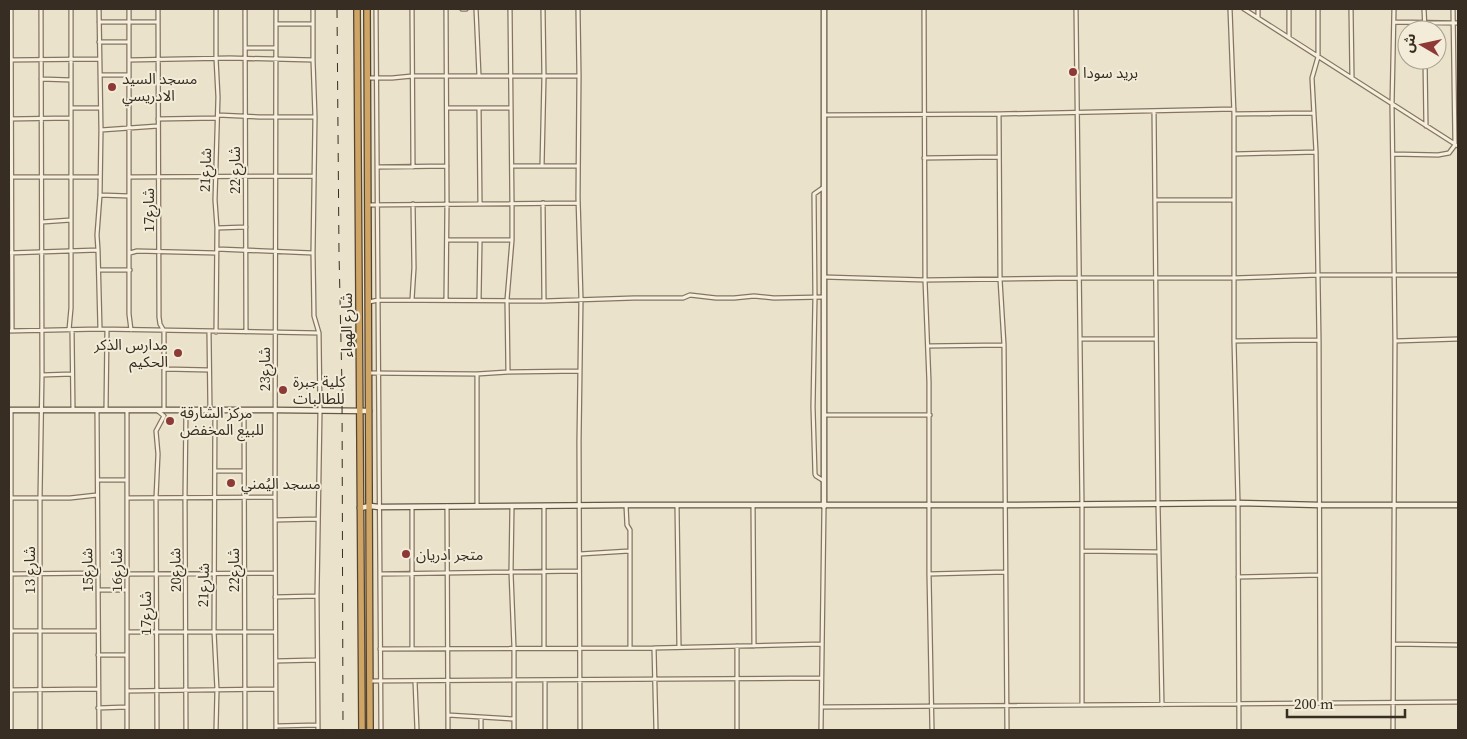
<svg xmlns="http://www.w3.org/2000/svg" width="1467" height="739" font-family="'Source Serif 4','Noto Sans Arabic',serif">
	<rect width="100%" height="100%" fill="#eae2ca"/>
	<g fill="none" stroke-linecap="round" stroke-linejoin="round">
		<g stroke="#857560" stroke-width="5.5">
			<path id="street" d="M 11,9 L 12,331
				M 41,9 L 42,375
				M 99,9 L 101,130 L 100,195 L 97,235 L 98,250 L 100,329
				M 129,9 L 129,314 L 131,330
				M 158,9 L 159,317 L 160,324 L 164,331 L 164,410
				M 245,9 L 246,332
				M 276,9 L 275,497 L 276,730
				M 313,9 L 313,60 L 315,117 L 313,253 L 314,316 L 319,333 L 320,411 L 317,596 L 318,730
				M 376,9 L 381,730
				M 412,9 L 413,167
				M 446,9 L 447,204 L 446,300
				M 462,9 L 466,9
				M 476,9 L 479,76
				M 578,9 L 579,76 L 578,197 L 581,299 L 579,441 L 580,730
				M 924,9 L 925,280 L 929,382 L 929,574 L 932,730
				M 1076,9 L 1082,505 L 1082,705
				M 1230,9 L 1234,114 L 1234,341 L 1238,503 L 1239,730
				M 1244,9 L 1458,146
				M 1289,9 L 1289,38
				M 1318,9 L 1318,57 L 1312,78 L 1316,152 L 1319,340 L 1320,703
				M 1351,9 L 1352,78
				M 1424,9 L 1425,30
				M 1258,17 L 1258,9
				M 99,22 L 158,22
				M 1394,22 L 1458,23
				M 276,24 L 313,24
				M 99,42 L 129,42
				M 246,48 L 276,48
				M 9,60 L 99,59
				M 129,60 L 230,58 L 313,60
				M 1425,60 L 1426,126
				M 100,75 L 129,75
				M 368,78 L 392,78 L 412,76 L 579,76
				M 41,79 L 71,80
				M 71,108 L 100,108
				M 447,108 L 510,108
				M 479,108 L 480,204
				M 1154,111 L 1158,504 L 1162,705
				M 999,114 L 1000,279 L 1004,345 L 1007,730
				M 1234,114 L 1314,113
				M 218,115 L 260,117 L 315,117
				M 824,115 L 999,114 L 1234,109
				M 9,119 L 70,118
				M 158,119 L 217,118
				M 101,130 L 158,126
				M 1235,154 L 1316,152
				M 1393,154 L 1438,155 L 1449,153 L 1455,145 L 1453,9
				M 924,158 L 999,157
				M 512,166 L 577,166
				M 542,166 L 544,77 L 543,9
				M 378,167 L 447,166
				M 9,177 L 99,177
				M 129,177 L 314,176
				M 824,187 L 814,194 L 815,297 L 813,407 L 815,474 L 816,476 L 824,481
				M 100,195 L 129,196
				M 1155,200 L 1234,200
				M 543,203 L 544,301
				M 368,205 L 578,203
				M 42,222 L 71,220
				M 217,228 L 246,227
				M 448,240 L 512,240
				M 217,249 L 313,253
				M 9,253 L 98,250
				M 130,253 L 137,251 L 216,253
				M 99,270 L 130,270
				M 824,277 L 925,280 L 1079,278 L 1234,278 L 1318,275 L 1458,275
				M 412,300 L 414,268 L 413,204
				M 479,300 L 480,241
				M 369,302 L 378,300 L 544,301 L 634,298 L 683,298 L 690,295 L 716,298 L 734,298 L 754,296 L 774,298 L 824,297
				M 69,330 L 71,308 L 71,9
				M 72,330 L 73,410
				M 9,331 L 100,329 L 319,333
				M 209,332 L 210,410
				M 216,332 L 217,228 L 215,200 L 218,97 L 216,58 L 216,9
				M 1080,339 L 1156,339
				M 1234,341 L 1319,340
				M 1395,341 L 1458,339
				M 928,346 L 1004,345
				M 165,369 L 209,370
				M 508,372 L 507,300 L 512,240 L 512,204 L 510,9
				M 369,373 L 477,374 L 508,372 L 580,371
				M 477,374 L 477,506
				M 11,410 L 11,730
				M 97,410 L 99,730
				M 106,410 L 107,330
				M 186,410 L 185,497 L 186,730
				M 215,410 L 214,631 L 217,690 L 216,730
				M 244,411 L 245,730
				M 824,415 L 930,415
				M 215,471 L 244,471
				M 98,480 L 127,480
				M 9,498 L 70,498 L 97,495
				M 127,498 L 275,497
				M 626,505 L 627,525 L 630,530 L 630,648
				M 677,505 L 679,647
				M 753,505 L 754,646
				M 447,506 L 448,730
				M 512,506 L 511,572 L 514,648 L 514,730
				M 544,506 L 544,648
				M 275,520 L 318,519
				M 1082,551 L 1159,552
				M 580,554 L 629,551
				M 9,574 L 98,573
				M 127,574 L 275,573
				M 380,574 L 579,571
				M 929,574 L 1005,572
				M 1238,577 L 1319,575
				M 98,590 L 127,590
				M 275,597 L 317,596
				M 9,631 L 98,631
				M 127,632 L 275,632
				M 1394,644 L 1458,645
				M 412,648 L 412,507
				M 654,648 L 656,730
				M 380,649 L 654,648 L 822,644
				M 98,655 L 127,655
				M 276,661 L 316,660
				M 545,680 L 545,730
				M 371,681 L 821,678
				M 415,681 L 417,730
				M 9,690 L 98,689
				M 127,691 L 275,689
				M 822,707 L 1458,702
				M 98,708 L 127,707
				M 448,715 L 514,719
				M 481,717 L 481,730
				M 276,726 L 318,725
				M 40,730 L 40,498 L 42,375 L 72,374
				M 127,730 L 127,410
				M 157,730 L 156,498 L 158,454 L 156,431 L 164,416 L 158,411
				M 737,730 L 737,646
				M 821,730 L 824,506
				M 1393,730 L 1395,341 L 1392,105 L 1394,9"/>
		</g>
		<g stroke="#675743" stroke-width="7">
			<path id="secondary" d="M 9,410 L 275,410 L 369,411
				M 824,506 L 824,9
				M 360,508 L 370,506 L 379,507 L 626,505 L 1004,505 L 1238,503 L 1319,505 L 1458,505"/>
		</g>
		<g stroke="#534434" stroke-width="8">
			<path id="highway" d="M 357,9 L 362,730
				M 367,9 L 370,730"/>
		</g>
		<use href="#street" stroke="#f6efdd" stroke-width="3"/>
		<use href="#secondary" stroke="#f6efdd" stroke-width="4.5"/>
		<use href="#highway" stroke="#cfa565" stroke-width="5.5"/>
		<path stroke="#372d22" stroke-width="1" stroke-dasharray="9 9" stroke-linecap="butt" d="M 337,9 L 339,253 L 342,386 L 343,730"/>
	</g>
	<g fill="#8d3a37" stroke="#f2ecd9" stroke-width="2">
		<circle cx="1073" cy="72" r="5"/>
		<circle cx="112" cy="87" r="5"/>
		<circle cx="178" cy="353" r="5"/>
		<circle cx="283" cy="390" r="5"/>
		<circle cx="170" cy="421" r="5"/>
		<circle cx="231" cy="483" r="5"/>
		<circle cx="406" cy="554" r="5"/>
	</g>
	<g text-anchor="middle" dominant-baseline="central" stroke-width="4" stroke-linejoin="round" paint-order="stroke">
		<g font-size="15" fill="#372d22" stroke="#f2ecd9" text-anchor="start">
			<text x="1083" y="72">بريد سودا</text>
			<text x="122" y="78">مسجد السيد<tspan x="122" dy="17">الادريسي</tspan></text>
			<text x="168" y="344" text-anchor="end">مدارس الذكر<tspan x="168" dy="17">الحكيم</tspan></text>
			<text x="293" y="381">كلية جبرة<tspan x="293" dy="17">للطالبات</tspan></text>
			<text x="180" y="412">مركز الشارقة<tspan x="180" dy="17">للبيع المخفض</tspan></text>
			<text x="241" y="483">مسجد اليُمني</text>
			<text x="416" y="554">متجر ادريان</text>
		</g>
		<g font-size="15" fill="#372d22" stroke="#f2ecd9">
			<text transform="translate(205 170) rotate(-88)">شارع21</text>
			<text transform="translate(234 170) rotate(-90)">شارع 22</text>
			<text transform="translate(148 210) rotate(-90)">شارع17</text>
			<text transform="translate(346 325) rotate(-90)">شارع الهواء</text>
			<text transform="translate(264 369) rotate(-90)">شارع23</text>
			<text transform="translate(29 570) rotate(-90)">شارع 13</text>
			<text transform="translate(87 570) rotate(-91)">شارع15</text>
			<text transform="translate(116 570) rotate(-90)">شارع16</text>
			<text transform="translate(175 570) rotate(-91)">شارع20</text>
			<text transform="translate(233 570) rotate(-90)">شارع22</text>
			<text transform="translate(203 585) rotate(-89)">شارع21</text>
			<text transform="translate(145 613) rotate(-90)">شارع17</text>
		</g>
	</g>
	<rect width="1467" height="739" fill="none" stroke="#372d22" stroke-width="20"/>
	<g transform="translate(1422 45) rotate(279)"><circle r="24" fill="#f2ecd9" stroke="#a7a090"/>
	<path d="M0-4L9 19L0 12L-9 19Z" fill="#8d3a37"/>
	<text y="-8" font-size="14" font-weight="bold" text-anchor="middle" fill="#372d22">ش</text>
	</g>
	<path d="M1287 709v8h118v-8" fill="none" stroke="#372d22" stroke-width="2.5"/>
	<text x="1294" y="709" font-size="15" fill="#372d22" stroke="#f2ecd9" stroke-width="4" paint-order="stroke">200 m</text>
</svg>
